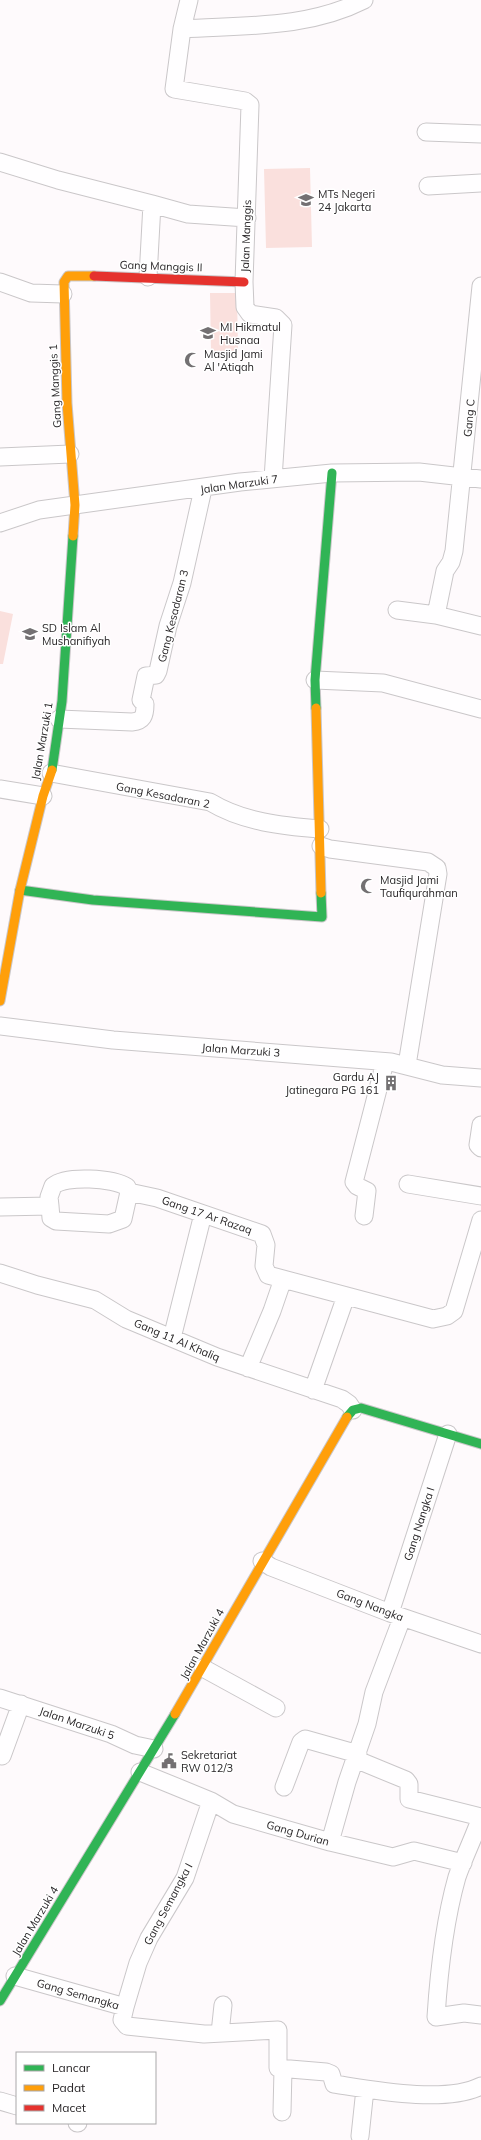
<svg xmlns="http://www.w3.org/2000/svg" width="481" height="2140" font-family="Mulish,sans-serif">
	<rect width="100%" height="100%" fill="#fefafc"/>
	<path fill="#fae0dd" d="M 310,168 L 312,247 L 266,248 L 264,169 Z
		M 210,293 L 237,293 L 238,351 L 211,351 Z
		M 0,611 L 13,614 L 3,664 L 0,664 Z"/>
	<g fill="none" stroke-linecap="round" stroke-linejoin="round">
		<g stroke="#cac7c9" stroke-width="19">
			<path id="street" d="M 189,0 L 182,29 L 174,89 L 245,101 L 250,105 L 244,282 L 245,307 L 250,314 L 276,318 L 283,325 L 273,479
				M 182,29 C 243,25 307,29 364,0
				M 426,132 L 481,134
				M 0,162 L 58,180 L 152,204 L 148,277
				M 428,186 L 481,183
				M 152,204 L 188,214 L 247,218
				M 0,282 L 31,293 L 63,294
				M 0,457 L 70,454
				M 0,523 L 39,510 L 240,482 L 332,473 L 419,472 L 481,479
				M 397,610 L 436,615 L 481,626
				M 436,615 L 445,571 L 451,562 L 454,551 L 481,286
				M 315,680 L 383,683 L 481,709
				M 59,719 L 132,722 C 143,721 145,716 145,704 L 141,700 L 146,676 L 156,675 L 158,671 L 168,626 L 182,583 L 203,489
				M 51,773 L 210,802 C 243,822 282,826 320,829
				M 0,789 L 43,796
				M 321,846 L 330,849 L 428,862 L 437,868 L 438,874 L 407,1065
				M 0,1026 L 113,1040 L 391,1062 L 442,1075 L 481,1078
				M 481,1125 L 478,1145 L 481,1148
				M 408,1184 L 481,1196
				M 50,1206 L 49,1197 L 53,1186 C 66,1175 113,1178 127,1187 L 129,1192
				M 0,1207 L 50,1206 L 51,1218 L 56,1221 L 109,1224 L 123,1219 L 129,1192 L 157,1198 L 262,1234 L 266,1245 L 264,1266 L 268,1275 L 433,1319 L 447,1316 L 454,1311 L 481,1220
				M 364,1216 L 367,1191 L 357,1186 L 354,1182 L 385,1062
				M 0,1273 L 37,1285 L 95,1300 L 126,1319 L 217,1357 L 342,1399 L 349,1404 L 353,1410
				M 172,1338 L 203,1214
				M 248,1368 L 272,1311 L 283,1279
				M 313,1390 L 346,1296
				M 262,1561 L 271,1567 L 390,1613 L 481,1644
				M 390,1613 L 448,1434
				M 203,1668 L 276,1708
				M 0,1698 L 111,1734 L 135,1745 L 154,1749
				M 2,1756 L 21,1704
				M 355,1759 L 406,1780 L 409,1784 L 409,1799 L 481,1817
				M 140,1772 L 211,1801 L 233,1814 L 330,1842 L 393,1857 L 414,1851 L 463,1863
				M 284,1787 L 301,1742 L 305,1739 L 358,1754
				M 481,1817 C 474,1837 464,1857 457,1877 C 444,1923 439,1970 436,2017 L 464,2013 L 481,2015
				M 330,1842 L 347,1782 L 367,1724 L 374,1692 L 402,1618
				M 15,1976 L 125,2007 L 122,2020 L 127,2026 L 204,2034 L 278,2030 L 278,2068 L 326,2072 L 331,2074 L 334,2084 C 373,2090 445,2104 481,2086
				M 125,2007 L 138,1963 L 149,1938 L 185,1878 L 211,1801
				M 220,2033 L 223,2005
				M 0,2101 L 17,2106
				M 282,2112 L 283,2069
				M 77,2123 L 78,2123
				M 360,2136 L 365,2089"/>
		</g>
		<g stroke="#cac7c9" stroke-width="11">
			<path id="fast" d="M 316,708 L 315,680 L 332,473
				M 52,770 L 62,701 L 73,536
				M 20,890 L 93,900 L 322,917 L 321,893
				M 347,1417 L 353,1410 L 361,1408 L 481,1444
				M 0,2001 L 175,1714"/>
		</g>
		<g stroke="#cac7c9" stroke-width="11">
			<path id="slow" d="M 73,536 L 75,505 L 67,403 L 64,282 L 68,276 L 94,276
				M 316,708 L 321,893
				M 0,1001 L 20,890 L 43,796 L 52,770
				M 175,1714 L 347,1417"/>
		</g>
		<g stroke="#cac7c9" stroke-width="11">
			<path id="jam" d="M 94,276 L 244,282"/>
		</g>
		<use href="#street" stroke="#fffeff" stroke-width="17"/>
		<use href="#fast" stroke="#30b455" stroke-width="9"/>
		<use href="#slow" stroke="#ff9f0a" stroke-width="9"/>
		<use href="#jam" stroke="#e5322d" stroke-width="9"/>
	</g>
	<defs>
		<g id="school-bare" transform="scale(1.2)"><path d="M0-5L7-2L0 1L-7-2ZM-4 1L0 2.5L4 1V4Q0 6-4 4Z" fill="#737072" stroke="#fff" stroke-width="2.5" paint-order="stroke"/></g>
		<g id="mosque-bare" transform="scale(1.2)"><path d="M3.5-4.9A6 6 0 1 0 3.5 4.9A5 5 0 1 1 3.5-4.9Z" fill="#737072" stroke="#fff" stroke-width="2.5" paint-order="stroke"/></g>
		<g id="building-bare" transform="scale(1.2)"><path d="M-4-6H4V6H1V3H-1V6H-4ZM-2.5-4.3h1.7v1.8h-1.7ZM.8-4.3h1.7v1.8H.8ZM-2.5-1h1.7V.8h-1.7ZM.8-1h1.7V.8H.8Z" fill="#737072" stroke="#fff" stroke-width="2.5" paint-order="stroke"/></g>
		<g id="civic-bare" transform="scale(1.2)"><path d="M-.6-6.5H3V-4.5H.6V-3L4-1V1h2V6H-6V1h2V-1L-.6-3ZM-1.2 2.5V6h2.4V2.5Z" fill="#737072" stroke="#fff" stroke-width="2.5" paint-order="stroke"/></g>
	</defs>
	<g fill-rule="evenodd">
		<use href="#school-bare" x="306" y="200"/>
		<use href="#school-bare" x="208" y="333"/>
		<use href="#mosque-bare" x="192" y="360"/>
		<use href="#school-bare" x="30" y="634"/>
		<use href="#mosque-bare" x="368" y="886"/>
		<use href="#building-bare" x="391" y="1083"/>
		<use href="#civic-bare" x="169" y="1761"/>
	</g>
	<g text-anchor="middle" dominant-baseline="central" stroke-width="3" stroke-linejoin="round" paint-order="stroke">
		<g font-size="11" fill="#282527" stroke="#fff" text-anchor="start">
			<text x="318" y="194">MTs Negeri<tspan x="318" dy="13">24 Jakarta</tspan></text>
			<text x="220" y="327">MI Hikmatul<tspan x="220" dy="13">Husnaa</tspan></text>
			<text x="204" y="354">Masjid Jami<tspan x="204" dy="13">Al 'Atiqah</tspan></text>
			<text x="42" y="628">SD Islam Al<tspan x="42" dy="13">Mushanifiyah</tspan></text>
			<text x="380" y="880">Masjid Jami<tspan x="380" dy="13">Taufiqurahman</tspan></text>
			<text x="379" y="1077" text-anchor="end">Gardu AJ<tspan x="379" dy="13">Jatinegara PG 161</tspan></text>
			<text x="181" y="1755">Sekretariat<tspan x="181" dy="13">RW 012/3</tspan></text>
		</g>
		<g font-size="11" fill="#282527" stroke="#fff">
			<text transform="translate(246 236) rotate(-88)">Jalan Manggis</text>
			<text transform="translate(161 266) rotate(2)">Gang Manggis II</text>
			<text transform="translate(55 386) rotate(-93)">Gang Manggis 1</text>
			<text transform="translate(469 418) rotate(-85)">Gang C</text>
			<text transform="translate(239 484) rotate(-8)">Jalan Marzuki 7</text>
			<text transform="translate(173 616) rotate(-76)">Gang Kesadaran 3</text>
			<text transform="translate(42 741) rotate(-80)">Jalan Marzuki 1</text>
			<text transform="translate(163 795) rotate(11)">Gang Kesadaran 2</text>
			<text transform="translate(241 1050) rotate(4)">Jalan Marzuki 3</text>
			<text transform="translate(207 1215) rotate(19)">Gang 17 Ar Razaq</text>
			<text transform="translate(177 1340) rotate(23)">Gang 11 Al Khaliq</text>
			<text transform="translate(419 1524) rotate(-72)">Gang Nangka I</text>
			<text transform="translate(370 1605) rotate(21)">Gang Nangka</text>
			<text transform="translate(202 1644) rotate(-61)">Jalan Marzuki 4</text>
			<text transform="translate(77 1723) rotate(19)">Jalan Marzuki 5</text>
			<text transform="translate(298 1833) rotate(16)">Gang Durian</text>
			<text transform="translate(168 1904) rotate(-62)">Gang Semangka I</text>
			<text transform="translate(35 1921) rotate(-59)">Jalan Marzuki 4</text>
			<text transform="translate(78 1994) rotate(16)">Gang Semangka</text>
		</g>
	</g>
	<rect x="16" y="2052" width="140" height="72" fill="#ffffff" stroke="#a9a8a9"/>
	<rect x="24" y="2065" width="20" height="6" fill="#30b455" stroke="#a9a8a9"/>
	<text x="52" y="2072" font-size="12" fill="#282527">Lancar</text>
	<rect x="24" y="2085" width="20" height="6" fill="#ff9f0a" stroke="#a9a8a9"/>
	<text x="52" y="2092" font-size="12" fill="#282527">Padat</text>
	<rect x="24" y="2105" width="20" height="6" fill="#e5322d" stroke="#a9a8a9"/>
	<text x="52" y="2112" font-size="12" fill="#282527">Macet</text>
</svg>
